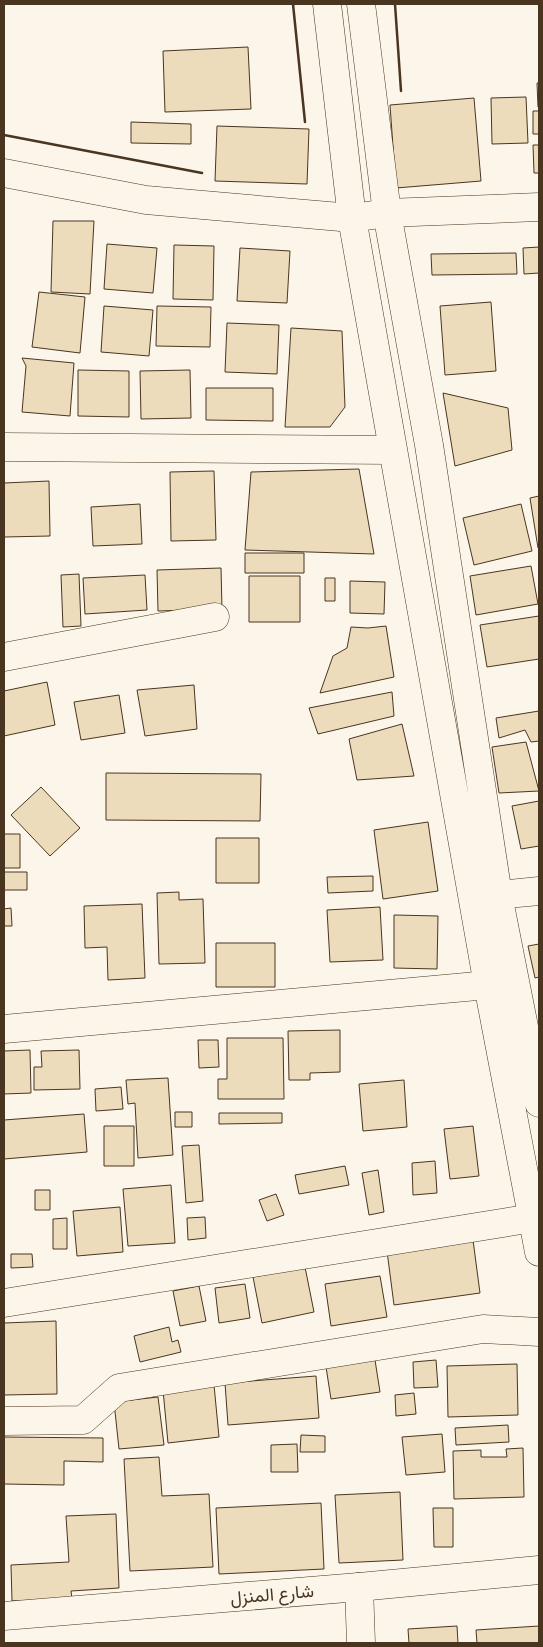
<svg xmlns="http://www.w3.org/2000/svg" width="543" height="1647" font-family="'Titillium Web',Vazirmatn,sans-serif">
	<rect width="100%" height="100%" fill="#fbf6e9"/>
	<path fill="#ecdcbc" stroke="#4a3520" d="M 248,47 L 251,109 L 165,112 L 163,51 Z
		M 537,83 L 539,83 L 539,107 L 538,107 Z
		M 526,97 L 528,143 L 492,144 L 491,98 Z
		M 474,98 L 481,181 L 396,188 L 390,105 Z
		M 533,111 L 539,111 L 539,134 L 533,134 Z
		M 131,122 L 191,124 L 191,144 L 131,143 Z
		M 217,126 L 309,129 L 307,184 L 215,181 Z
		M 533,145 L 539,145 L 539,173 L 534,173 Z
		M 53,221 L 94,221 L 90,294 L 51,292 Z
		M 107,244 L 157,248 L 153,293 L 104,289 Z
		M 174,245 L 214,246 L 213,300 L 173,299 Z
		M 539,247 L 539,273 L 524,274 L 523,248 Z
		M 240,248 L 290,251 L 287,303 L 237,301 Z
		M 516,253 L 517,274 L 432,275 L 431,254 Z
		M 39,292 L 85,297 L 80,353 L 32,347 Z
		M 491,302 L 496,371 L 445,375 L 440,306 Z
		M 104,306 L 153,310 L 149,356 L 101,352 Z
		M 157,306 L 211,307 L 210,347 L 156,346 Z
		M 227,323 L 279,325 L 277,374 L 225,372 Z
		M 291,328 L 342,331 L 345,407 L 330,427 L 285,427 Z
		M 22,358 L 74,363 L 70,416 L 22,412 L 26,366 Z
		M 78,370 L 129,371 L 129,417 L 78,416 Z
		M 190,370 L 191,418 L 141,419 L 140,371 Z
		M 206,388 L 273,388 L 273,421 L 206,420 Z
		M 443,393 L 508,408 L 512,450 L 455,466 Z
		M 359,469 L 374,554 L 245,550 L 251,472 Z
		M 214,471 L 216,540 L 171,541 L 170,472 Z
		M 49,481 L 50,536 L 4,537 L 4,483 Z
		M 539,496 L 539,548 L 538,548 L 530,498 Z
		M 140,504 L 142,544 L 93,546 L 91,507 Z
		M 521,504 L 532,551 L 474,565 L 463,518 Z
		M 245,553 L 304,553 L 304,573 L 245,573 Z
		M 531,566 L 538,604 L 476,615 L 470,576 Z
		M 221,568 L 222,609 L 158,611 L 157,570 Z
		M 79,574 L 81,626 L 63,627 L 61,575 Z
		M 145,575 L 147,610 L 85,614 L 83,578 Z
		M 249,576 L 300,576 L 300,622 L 249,622 Z
		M 325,578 L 335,578 L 335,601 L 325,601 Z
		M 350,581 L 385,582 L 384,614 L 350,613 Z
		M 539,616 L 539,659 L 487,667 L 480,625 Z
		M 386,626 L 394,677 L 320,693 L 333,656 L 347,648 L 351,627 L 368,628 Z
		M 47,682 L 55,725 L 4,736 L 4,691 Z
		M 194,685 L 197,729 L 145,736 L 137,690 Z
		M 392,692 L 394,716 L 318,734 L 309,708 Z
		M 119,695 L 125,733 L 81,740 L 74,702 Z
		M 539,711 L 539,741 L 531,742 L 525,730 L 499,738 L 496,718 Z
		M 402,724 L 414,776 L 357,780 L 349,739 Z
		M 526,742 L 539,791 L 499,793 L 492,747 Z
		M 106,773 L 261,774 L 260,821 L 106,820 Z
		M 41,787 L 80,828 L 50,856 L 11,815 Z
		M 539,801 L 539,846 L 521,849 L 512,806 Z
		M 428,822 L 438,891 L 383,899 L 374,830 Z
		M 4,834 L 20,834 L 20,868 L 4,868 Z
		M 216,838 L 259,838 L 259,883 L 216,883 Z
		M 4,872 L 27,872 L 27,890 L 4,890 Z
		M 373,876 L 373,891 L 328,893 L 327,877 Z
		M 179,892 L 179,900 L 203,899 L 205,963 L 159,964 L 157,893 Z
		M 142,904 L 145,978 L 108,980 L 107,947 L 85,948 L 84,906 Z
		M 380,907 L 383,960 L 330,962 L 327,910 Z
		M 11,908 L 12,926 L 4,926 L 4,909 Z
		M 394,915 L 438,916 L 437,969 L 394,968 Z
		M 216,943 L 275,943 L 275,987 L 216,987 Z
		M 539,944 L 539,977 L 535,978 L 528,946 Z
		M 340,1030 L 340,1072 L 310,1073 L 310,1080 L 289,1080 L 288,1031 Z
		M 227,1038 L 283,1038 L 284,1099 L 218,1099 L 218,1079 L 227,1079 Z
		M 198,1040 L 218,1040 L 219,1067 L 199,1068 Z
		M 30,1050 L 31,1093 L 4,1094 L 4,1051 Z
		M 79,1050 L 80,1089 L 34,1090 L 34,1067 L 42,1067 L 41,1051 Z
		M 168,1078 L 173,1155 L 138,1158 L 135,1103 L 128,1104 L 126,1080 Z
		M 404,1080 L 407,1127 L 363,1131 L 359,1084 Z
		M 121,1087 L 123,1109 L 96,1111 L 95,1089 Z
		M 175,1112 L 192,1112 L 192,1127 L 175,1127 Z
		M 219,1113 L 282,1113 L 282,1123 L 219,1124 Z
		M 84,1114 L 87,1152 L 4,1159 L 4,1120 Z
		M 104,1126 L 134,1126 L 134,1166 L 104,1166 Z
		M 473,1126 L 479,1176 L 450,1179 L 444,1129 Z
		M 199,1145 L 203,1201 L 186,1203 L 182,1146 Z
		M 435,1161 L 437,1193 L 413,1195 L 412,1163 Z
		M 345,1166 L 349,1185 L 299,1194 L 295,1175 Z
		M 378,1170 L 384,1212 L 369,1215 L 362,1173 Z
		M 171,1185 L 175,1243 L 128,1246 L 123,1189 Z
		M 35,1190 L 50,1190 L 50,1210 L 35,1210 Z
		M 276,1194 L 284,1215 L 267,1221 L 259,1200 Z
		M 120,1207 L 123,1252 L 77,1256 L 73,1211 Z
		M 205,1217 L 206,1238 L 188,1240 L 187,1218 Z
		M 67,1218 L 67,1249 L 53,1249 L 53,1219 Z
		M 473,1240 L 480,1293 L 394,1305 L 387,1251 Z
		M 11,1254 L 32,1254 L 33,1267 L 11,1268 Z
		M 305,1267 L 314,1312 L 262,1323 L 253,1277 Z
		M 380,1276 L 387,1317 L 331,1326 L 325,1284 Z
		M 245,1284 L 250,1318 L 219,1323 L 215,1288 Z
		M 199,1286 L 206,1321 L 180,1326 L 173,1291 Z
		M 56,1321 L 57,1394 L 4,1395 L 4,1323 Z
		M 169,1327 L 172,1342 L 178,1340 L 181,1352 L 140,1362 L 134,1336 Z
		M 375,1360 L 380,1392 L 331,1399 L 326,1367 Z
		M 436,1360 L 438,1387 L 414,1388 L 413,1362 Z
		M 517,1364 L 518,1415 L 448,1417 L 447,1366 Z
		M 316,1376 L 319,1418 L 228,1425 L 225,1383 Z
		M 214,1385 L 219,1437 L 168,1443 L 163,1390 Z
		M 414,1393 L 416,1414 L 396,1416 L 395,1395 Z
		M 158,1397 L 164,1445 L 119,1449 L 114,1402 Z
		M 508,1425 L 509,1442 L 456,1445 L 455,1428 Z
		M 442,1434 L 445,1472 L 406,1475 L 402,1437 Z
		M 301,1435 L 325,1436 L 325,1452 L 300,1452 Z
		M 4,1437 L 103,1438 L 103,1462 L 64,1461 L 64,1485 L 4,1484 Z
		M 297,1444 L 298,1472 L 271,1472 L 271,1445 Z
		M 523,1448 L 524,1497 L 454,1499 L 453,1451 L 481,1450 L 481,1457 L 507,1457 L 506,1449 Z
		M 159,1457 L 162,1496 L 209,1494 L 213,1567 L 130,1571 L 124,1459 Z
		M 400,1492 L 403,1560 L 339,1563 L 335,1495 Z
		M 321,1503 L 324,1569 L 219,1574 L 216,1508 Z
		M 433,1508 L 453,1508 L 453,1547 L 434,1547 Z
		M 116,1514 L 119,1588 L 71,1591 L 72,1599 L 12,1601 L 11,1565 L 69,1562 L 66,1516 Z
		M 457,1626 L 458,1643 L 409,1643 L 408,1629 Z
		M 539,1626 L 539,1643 L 477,1643 L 476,1630 Z"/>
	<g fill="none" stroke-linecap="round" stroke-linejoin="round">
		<g stroke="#4a3520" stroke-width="29">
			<path id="street" d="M 4,173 L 146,200 L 352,218 L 387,213 L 539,207
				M 4,447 L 392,450
				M 4,657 L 215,617
				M 498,895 L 539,891
				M 4,1029 L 488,985
				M 4,1303 L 533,1218
				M 4,1421 L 83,1420 L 119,1388 L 483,1329 L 539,1332
				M 359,1587 L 361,1643"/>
		</g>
		<g stroke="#4a3520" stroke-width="29">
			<path id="secondary" d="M 327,4 L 352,218 L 488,985 L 539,1252
				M 361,4 L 387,213 L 429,445 L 498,895 L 539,1103
				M 4,1616 L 359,1587 L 539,1570"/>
		</g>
		<use href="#street" stroke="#fbf6e9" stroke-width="28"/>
		<use href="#secondary" stroke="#fbf6e9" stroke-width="28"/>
		<path stroke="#4a3520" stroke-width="2.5" d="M 293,4 L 305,122
			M 395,4 L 401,91
			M 4,135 L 202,173"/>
	</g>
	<g text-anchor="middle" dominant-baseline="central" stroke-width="4" stroke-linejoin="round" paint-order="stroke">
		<g font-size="18" fill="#4a3520" stroke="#fbf6e9">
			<text transform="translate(272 1594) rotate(-5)">شارع المنزل</text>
		</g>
	</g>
	<rect width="543" height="1647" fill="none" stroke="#4a3520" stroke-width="10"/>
</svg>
